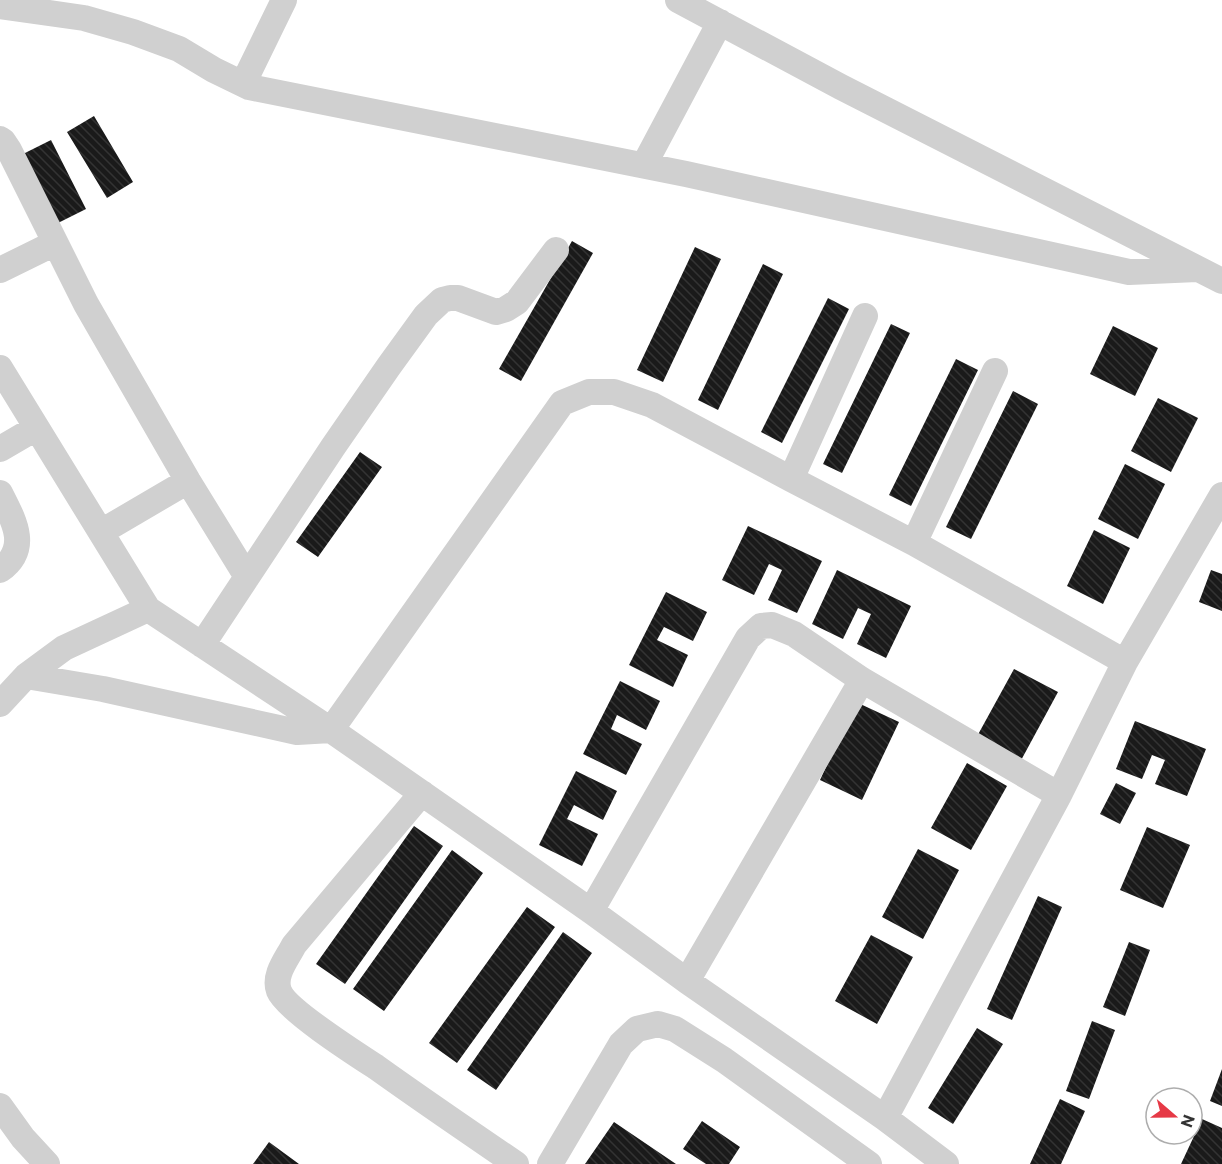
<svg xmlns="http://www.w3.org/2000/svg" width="1222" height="1164" font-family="Commissioner,sans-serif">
	<defs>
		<pattern id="building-back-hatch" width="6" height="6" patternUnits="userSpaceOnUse" patternTransform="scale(1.5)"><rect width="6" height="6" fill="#1a1a1a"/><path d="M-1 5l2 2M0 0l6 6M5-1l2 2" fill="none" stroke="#333"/></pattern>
	</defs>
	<rect width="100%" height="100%" fill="#fff"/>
	<path fill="url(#building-back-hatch)" d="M 94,116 L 133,182 L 107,198 L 67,132 Z
		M 51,140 L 86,209 L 56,224 L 21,155 Z
		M 572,241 L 593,253 L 521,381 L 499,369 Z
		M 695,247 L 721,259 L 663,382 L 637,370 Z
		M 763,264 L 783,274 L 718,410 L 698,400 Z
		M 828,298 L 849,309 L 782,443 L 761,432 Z
		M 891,324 L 910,333 L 842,473 L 823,464 Z
		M 1113,326 L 1158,348 L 1135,396 L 1090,374 Z
		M 956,359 L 978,370 L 911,506 L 889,495 Z
		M 1013,391 L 1038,404 L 971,539 L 946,527 Z
		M 1158,398 L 1198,418 L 1171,472 L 1131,451 Z
		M 360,452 L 382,467 L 318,557 L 296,542 Z
		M 1125,464 L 1165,484 L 1138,539 L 1098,519 Z
		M 748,526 L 822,561 L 797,613 L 768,600 L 782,570 L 769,564 L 754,595 L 722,580 Z
		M 1094,530 L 1130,548 L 1103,604 L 1067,586 Z
		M 837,570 L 911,606 L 886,658 L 857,644 L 871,614 L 858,608 L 843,639 L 812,624 Z
		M 1211,570 L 1222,574 L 1222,611 L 1199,602 Z
		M 666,592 L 707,612 L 693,641 L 664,627 L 657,640 L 688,655 L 673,687 L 629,665 Z
		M 1014,669 L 1058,692 L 1019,764 L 975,740 Z
		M 620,681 L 660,701 L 646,730 L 617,715 L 611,729 L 642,744 L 626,775 L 583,754 Z
		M 856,702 L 899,722 L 862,800 L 820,780 Z
		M 1135,721 L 1206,749 L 1187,796 L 1155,784 L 1165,760 L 1152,755 L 1142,779 L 1116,769 Z
		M 967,763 L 1007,786 L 971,850 L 931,828 Z
		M 576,771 L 617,791 L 603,820 L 574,805 L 567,819 L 598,834 L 582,866 L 539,845 Z
		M 1116,783 L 1136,793 L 1120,824 L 1100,814 Z
		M 414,826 L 443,846 L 345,984 L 316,964 Z
		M 1147,827 L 1190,845 L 1163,908 L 1120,890 Z
		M 918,849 L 959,870 L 923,939 L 882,917 Z
		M 452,850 L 483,873 L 384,1011 L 353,989 Z
		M 1038,896 L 1062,907 L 1012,1020 L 987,1009 Z
		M 527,907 L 555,927 L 457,1063 L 429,1043 Z
		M 563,932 L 592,953 L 496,1090 L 467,1070 Z
		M 871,935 L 913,957 L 877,1024 L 835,1001 Z
		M 1129,942 L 1150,950 L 1125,1016 L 1103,1007 Z
		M 1092,1021 L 1115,1030 L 1089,1099 L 1066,1091 Z
		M 977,1028 L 1003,1044 L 953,1124 L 928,1108 Z
		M 1222,1069 L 1222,1106 L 1210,1101 Z
		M 1060,1099 L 1085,1111 L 1061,1164 L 1030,1164 Z
		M 1202,1119 L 1222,1128 L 1222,1164 L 1181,1164 Z
		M 702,1121 L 740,1147 L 729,1164 L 706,1164 L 683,1149 Z
		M 614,1122 L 676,1164 L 585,1164 Z
		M 269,1142 L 299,1164 L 253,1164 Z"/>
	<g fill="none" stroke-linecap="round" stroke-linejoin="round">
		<path stroke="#d0d0d0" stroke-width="26" d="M 678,0 L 841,87 L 1222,281
			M 0,6 L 84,18 L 133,32 L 179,49 L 214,70 L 249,87 L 686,174 L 1129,272 L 1197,269
			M 243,84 L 284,0
			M 0,139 L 3,141 L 9,150 L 86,304 L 188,481 L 247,577
			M 644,165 L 720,22
			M 0,270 L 55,243
			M 0,368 L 148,609 L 331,730
			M 0,449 L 36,428
			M 791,479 L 865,316
			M 0,493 C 13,519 31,548 0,570
			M 101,532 L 188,481
			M 914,543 L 995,371
			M 202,645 L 333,447 L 389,366 L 426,315 L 442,300 L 450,298 L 458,298 L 496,312 L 506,309 L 517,302 L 556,250
			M 26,676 L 103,689 L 297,732 L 331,730
			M 0,704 L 26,676 L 64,648 L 148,609
			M 422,793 L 294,945 C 287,959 273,975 279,991 C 286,1009 356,1054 376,1067 C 422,1100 469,1132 516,1164
			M 591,911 L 748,638 L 761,626 L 772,625 L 794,634 L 862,680 L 1059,795
			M 687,981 L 862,680
			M 0,1106 L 23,1138 L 47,1164
			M 885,1118 L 687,981 L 591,911 L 331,730 L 562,403 L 589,392 L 614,392 L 652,405 L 791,479 L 914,543 L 1125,662
			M 550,1164 L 621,1044 L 637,1029 L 658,1024 L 675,1029 L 724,1060 L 869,1164
			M 946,1164 L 885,1118 L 1059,795 L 1125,662 L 1222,495"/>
	</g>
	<g transform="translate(1174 1116) rotate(110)"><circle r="28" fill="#ffffff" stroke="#adadad" stroke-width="1.5"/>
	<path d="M0-4.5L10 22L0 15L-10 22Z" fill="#e63946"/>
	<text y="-9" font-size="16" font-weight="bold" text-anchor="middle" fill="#333333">N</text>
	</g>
</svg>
